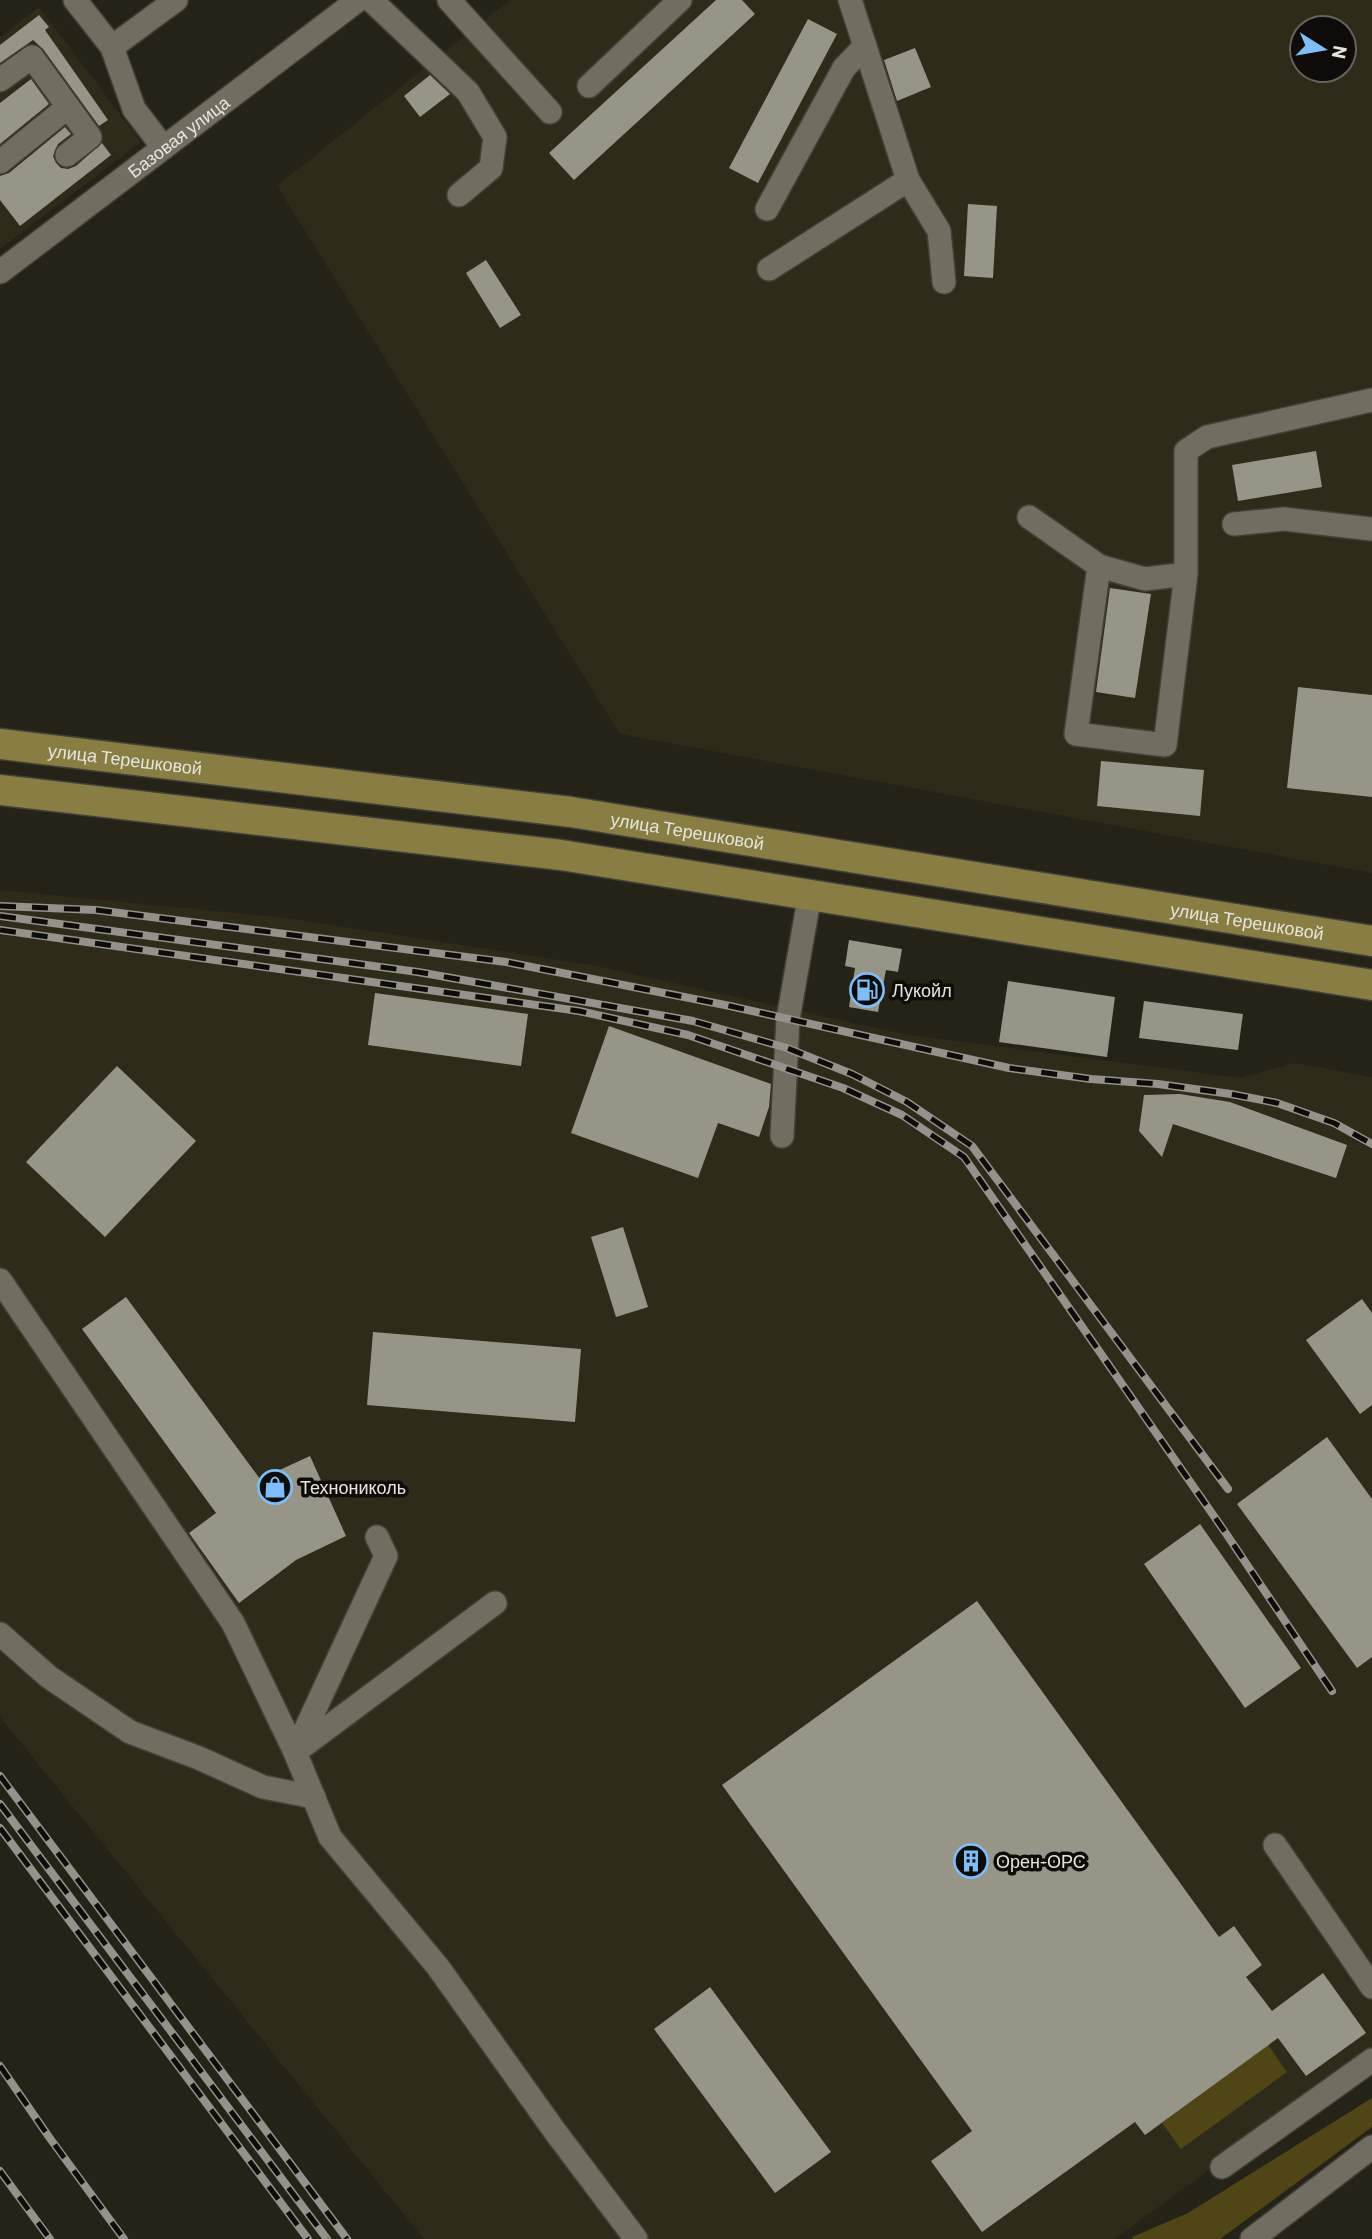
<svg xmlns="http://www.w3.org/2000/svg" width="1372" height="2239" font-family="Barlow,sans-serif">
	<rect width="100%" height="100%" fill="#252318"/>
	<path fill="#2f2b1a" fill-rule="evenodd" d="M 510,0 L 1372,0 L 1372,873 L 620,734 L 277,186 ZM 1302,28 L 1344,28 L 1344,70 L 1302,70 Z
		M 39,7 L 141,142 L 0,249 L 0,37 Z
		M 0,890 L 286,918 L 597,966 L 903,1034 L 1240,1078 L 1294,1063 L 1372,1077 L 1372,2050 L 1115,2239 L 424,2239 L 0,1717 Z"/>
	<path fill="#504615" d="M 1268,2045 L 1287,2072 L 1181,2149 L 1162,2123 Z
		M 1372,2098 L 1372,2127 L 1220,2239 L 1133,2239 L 1132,2237 L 1188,2213 Z"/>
	<path fill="#979587" d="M 716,0 L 742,0 L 755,14 L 574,180 L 549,153 Z
		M 39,15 L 49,27 L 45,30 L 108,120 L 99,126 L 43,49 L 33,40 L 0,63 L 0,45 Z
		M 808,19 L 837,34 L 758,183 L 729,168 Z
		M 915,48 L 931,87 L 897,101 L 884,60 Z
		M 430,75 L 450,94 L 420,117 L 404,96 Z
		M 31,79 L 49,104 L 0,144 L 0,103 Z
		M 65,127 L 71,134 L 58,144 L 53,156 L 56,163 L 61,168 L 68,169 L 76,166 L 102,143 L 111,155 L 20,226 L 0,200 L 0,176 L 9,173 Z
		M 968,204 L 997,206 L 993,278 L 964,276 Z
		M 486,260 L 521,315 L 500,328 L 466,273 Z
		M 1316,451 L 1322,487 L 1238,501 L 1232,465 Z
		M 1110,588 L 1151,594 L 1135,698 L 1096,692 Z
		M 1298,687 L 1372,695 L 1372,797 L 1287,788 Z
		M 1101,761 L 1204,770 L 1200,816 L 1097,806 Z
		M 849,940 L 902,949 L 898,972 L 886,970 L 878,1012 L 849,1007 L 855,968 L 845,966 Z
		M 1008,981 L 1115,997 L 1107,1057 L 999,1042 Z
		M 375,993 L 528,1014 L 521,1066 L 368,1045 Z
		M 1144,1001 L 1243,1014 L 1238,1050 L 1139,1038 Z
		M 609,1026 L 771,1084 L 769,1107 L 759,1137 L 718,1123 L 698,1178 L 571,1133 Z
		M 117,1066 L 196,1141 L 105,1237 L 26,1162 Z
		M 1180,1094 L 1230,1102 L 1347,1145 L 1336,1178 L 1173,1124 L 1162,1157 L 1139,1131 L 1144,1095 Z
		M 623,1227 L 648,1307 L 616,1317 L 591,1237 Z
		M 126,1297 L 260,1479 L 310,1456 L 346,1536 L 296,1560 L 239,1603 L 189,1533 L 216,1513 L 82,1329 Z
		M 1362,1299 L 1372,1313 L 1372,1405 L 1360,1414 L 1306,1340 Z
		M 373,1332 L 581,1349 L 575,1422 L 367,1405 Z
		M 1327,1437 L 1372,1499 L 1372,1657 L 1357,1668 L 1237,1504 Z
		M 1200,1524 L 1301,1668 L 1245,1708 L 1144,1564 Z
		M 977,1601 L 1219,1937 L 1234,1926 L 1262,1965 L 1246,1977 L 1272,2011 L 1323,1973 L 1366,2033 L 1306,2076 L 1278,2038 L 1145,2135 L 1135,2122 L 982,2232 L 931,2161 L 972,2131 L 722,1785 Z
		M 710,1987 L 831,2152 L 775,2193 L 654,2029 Z"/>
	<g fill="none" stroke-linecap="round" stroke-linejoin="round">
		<g stroke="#434038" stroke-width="26">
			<g id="minor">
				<path d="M 75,0 L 112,47 L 134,109 L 163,147"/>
				<path d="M 371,0 L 468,92 L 495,137 L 491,168 L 459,195"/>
				<path d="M 449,0 L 550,112"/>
				<path d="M 850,0 L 908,180 L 939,231 L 944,282"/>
				<path d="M 112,47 L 176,0"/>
				<path d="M 0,80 L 32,57 L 90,137 L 67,155"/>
				<path d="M 589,86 L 680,0"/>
				<path d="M 0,162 L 68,107"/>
				<path d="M 767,209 L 844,68 L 865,46"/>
				<path d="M 769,269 L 908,180"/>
				<path id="s1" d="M 0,272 L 358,0"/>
				<path d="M 1029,517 L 1099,566"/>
				<path d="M 1234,524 L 1284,519 L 1372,529"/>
				<path d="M 1186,574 L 1145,579 L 1099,566 L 1076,734 L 1165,745 L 1186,574 L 1186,451 L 1207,437 L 1372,400"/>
				<path d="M 782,1136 L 788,1019 L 810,894"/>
				<path d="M 0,1280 L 233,1623 L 295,1752 L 330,1837 L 438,1967 L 554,2130 L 636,2239"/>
				<path d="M 377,1537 L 386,1556 L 295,1752 L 495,1603"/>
				<path d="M 0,1634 L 49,1677 L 130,1732 L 199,1758 L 263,1787 L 314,1797"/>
				<path d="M 1275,1845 L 1372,1987"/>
				<path d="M 1222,2167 L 1372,2060"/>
				<path d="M 1252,2239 L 1372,2147"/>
			</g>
		</g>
		<g stroke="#434038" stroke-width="33">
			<g id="major">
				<path id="s2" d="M 0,744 L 571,812 L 1372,941"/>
				<path d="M 0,790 L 561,855 L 1372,985"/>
			</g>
		</g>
		<use href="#minor" stroke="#716e61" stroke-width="23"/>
		<use href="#major" stroke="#887d43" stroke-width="30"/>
		<g stroke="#94928a" stroke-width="8">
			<path id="rail" d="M 0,906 L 96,910 L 506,962 L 730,1006 L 1009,1068 L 1091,1079 L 1158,1084 L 1231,1094 L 1277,1103 L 1334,1123 L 1372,1144
				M 0,916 L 418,972 L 693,1021 L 787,1048 L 852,1074 L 907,1102 L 972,1146 L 1228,1489
				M 0,930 L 579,1011 L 688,1035 L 843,1088 L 902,1115 L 964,1157 L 1225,1532 L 1332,1691
				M 0,1776 L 347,2239
				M 0,1804 L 327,2239
				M 0,1828 L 308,2239
				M 0,2066 L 49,2137 L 124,2239
				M 0,2171 L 50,2239"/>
		</g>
		<use href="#rail" stroke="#0d0c08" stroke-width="5" stroke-dasharray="16" stroke-linecap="butt"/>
	</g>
	<defs>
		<g id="fuel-ring" transform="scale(1.75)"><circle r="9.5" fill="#0d0c08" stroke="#7fbdf9" stroke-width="1.5"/><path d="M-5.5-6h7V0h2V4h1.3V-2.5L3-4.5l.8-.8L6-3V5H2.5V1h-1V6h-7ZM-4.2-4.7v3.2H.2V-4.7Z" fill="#7fbdf9"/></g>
		<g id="shop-ring" transform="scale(1.75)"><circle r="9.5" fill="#0d0c08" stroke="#7fbdf9" stroke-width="1.5"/><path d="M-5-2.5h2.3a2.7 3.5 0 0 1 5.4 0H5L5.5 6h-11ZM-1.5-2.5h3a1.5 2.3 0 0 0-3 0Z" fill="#7fbdf9"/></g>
		<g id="building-ring" transform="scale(1.75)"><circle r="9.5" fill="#0d0c08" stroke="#7fbdf9" stroke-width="1.5"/><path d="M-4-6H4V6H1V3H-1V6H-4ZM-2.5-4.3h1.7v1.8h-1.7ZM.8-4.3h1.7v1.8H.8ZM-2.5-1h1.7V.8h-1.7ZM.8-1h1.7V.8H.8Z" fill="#7fbdf9"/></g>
	</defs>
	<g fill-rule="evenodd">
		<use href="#fuel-ring" x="867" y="990"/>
		<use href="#shop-ring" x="275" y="1487"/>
		<use href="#building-ring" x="971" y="1861"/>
	</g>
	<g text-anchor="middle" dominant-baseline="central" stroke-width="7" stroke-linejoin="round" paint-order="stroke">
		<g font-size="18" fill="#e6e5de" stroke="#0d0c08">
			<text stroke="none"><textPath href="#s1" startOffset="224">Базовая улица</textPath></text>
			<text stroke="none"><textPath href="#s2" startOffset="126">улица Терешковой</textPath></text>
			<text stroke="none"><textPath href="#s2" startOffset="693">улица Терешковой</textPath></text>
			<text stroke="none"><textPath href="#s2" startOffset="1260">улица Терешковой</textPath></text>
		</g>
		<g font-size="18" fill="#e6e5de" stroke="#0d0c08" text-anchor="start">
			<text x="892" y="990">Лукойл</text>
			<text x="300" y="1487">Технониколь</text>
			<text x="996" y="1861">Орен-ОРС</text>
		</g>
	</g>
	<g transform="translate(1323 49) rotate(101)"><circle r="33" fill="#0d0c08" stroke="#64635e" stroke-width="2"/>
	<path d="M0-5L12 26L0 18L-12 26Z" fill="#7fbdf9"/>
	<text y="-10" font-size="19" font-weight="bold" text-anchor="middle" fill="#e6e5de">N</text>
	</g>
</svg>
